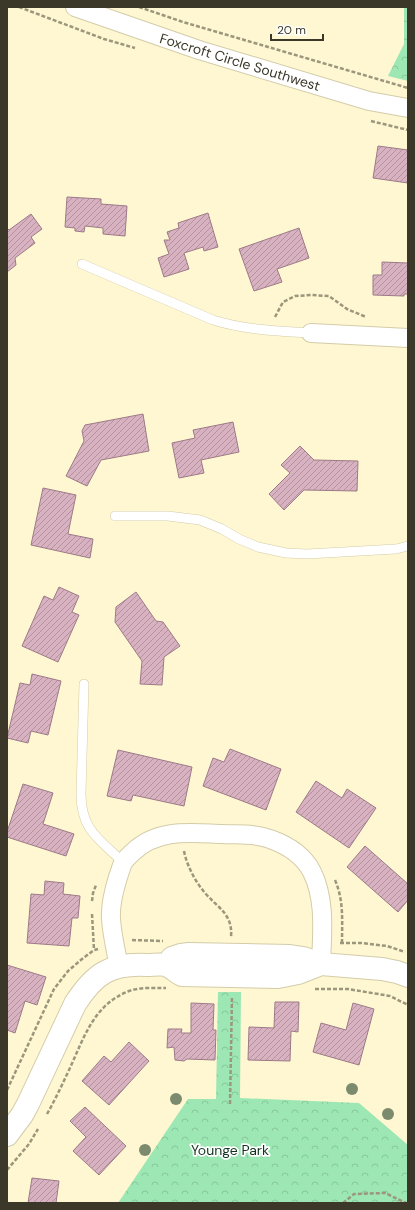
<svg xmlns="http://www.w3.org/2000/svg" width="415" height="1210" font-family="'DM Sans',sans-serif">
	<defs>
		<pattern id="park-crowns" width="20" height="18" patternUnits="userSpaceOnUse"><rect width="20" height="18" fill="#9ce7b3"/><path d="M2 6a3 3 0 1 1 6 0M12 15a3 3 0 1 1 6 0" fill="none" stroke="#87c79a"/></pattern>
		<pattern id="building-hatch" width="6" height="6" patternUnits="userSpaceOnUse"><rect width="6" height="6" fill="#d9b2c1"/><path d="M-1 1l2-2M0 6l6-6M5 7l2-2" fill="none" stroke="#b1929d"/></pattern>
	</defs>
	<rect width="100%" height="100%" fill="#fef7d2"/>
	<path fill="url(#park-crowns)" d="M 404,7 L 408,7 L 408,81 L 388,76 L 404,44 Z
		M 218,992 L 241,992 L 240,1098 L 359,1103 L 408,1145 L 408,1203 L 118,1203 L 188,1099 L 216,1099 Z"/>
	<path fill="url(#building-hatch)" stroke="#9d7a87" d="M 378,146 L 408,150 L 408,183 L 373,178 Z
		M 67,197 L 101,199 L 101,204 L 127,206 L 125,236 L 103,234 L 103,228 L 85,226 L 84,232 L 75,231 L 75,228 L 65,227 Z
		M 208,213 L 218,247 L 204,251 L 203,247 L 184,253 L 189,269 L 164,277 L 158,258 L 169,254 L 164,240 L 170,240 L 167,232 L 179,228 L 178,223 Z
		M 31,214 L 42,229 L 31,237 L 35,243 L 15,258 L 16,265 L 7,272 L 7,228 L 9,230 Z
		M 299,228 L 309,258 L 277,269 L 282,282 L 254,291 L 239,249 Z
		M 382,262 L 408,263 L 408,294 L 404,294 L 404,296 L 373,295 L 373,275 L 382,275 Z
		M 143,414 L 149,451 L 101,460 L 87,486 L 66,476 L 84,441 L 82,431 L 85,425 Z
		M 233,422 L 239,452 L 201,460 L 204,473 L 179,478 L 172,443 L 195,438 L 193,430 Z
		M 300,446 L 314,460 L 358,461 L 357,491 L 304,490 L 284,510 L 269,494 L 290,473 L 281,465 Z
		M 43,488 L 76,495 L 68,534 L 93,539 L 90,558 L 31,545 Z
		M 59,587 L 79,596 L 72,612 L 79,615 L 58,662 L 22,646 L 44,596 L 53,600 Z
		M 136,592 L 156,621 L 163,622 L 180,646 L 164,657 L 162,685 L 140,684 L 142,661 L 115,622 L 116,607 Z
		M 32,674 L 61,681 L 48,735 L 31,731 L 28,743 L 7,738 L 20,683 L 30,685 Z
		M 230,749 L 281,769 L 266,810 L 203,786 L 213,758 L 224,762 Z
		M 118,750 L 192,767 L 184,806 L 133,795 L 131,801 L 107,796 Z
		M 316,781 L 342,798 L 347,789 L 376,808 L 349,848 L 296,812 Z
		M 23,784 L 53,793 L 43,824 L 74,834 L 66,856 L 7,837 L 7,832 Z
		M 365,846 L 408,884 L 408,900 L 398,912 L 347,867 Z
		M 45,881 L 64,883 L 63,894 L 80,896 L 78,918 L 72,918 L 69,946 L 27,943 L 31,894 L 44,895 Z
		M 7,965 L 46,977 L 37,1005 L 25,1001 L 15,1033 L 7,1030 Z
		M 275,1002 L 299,1002 L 298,1032 L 291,1031 L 290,1061 L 248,1060 L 249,1027 L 274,1028 Z
		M 191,1003 L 214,1004 L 213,1030 L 216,1030 L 215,1060 L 187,1059 L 184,1061 L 175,1060 L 174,1047 L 167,1048 L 168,1029 L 182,1029 L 181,1033 L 191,1033 Z
		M 353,1003 L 374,1009 L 359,1065 L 313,1052 L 321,1023 L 346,1030 Z
		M 129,1042 L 149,1061 L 109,1105 L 82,1081 L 104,1056 L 111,1062 Z
		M 85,1107 L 126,1146 L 99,1175 L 73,1151 L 86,1137 L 70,1121 Z
		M 32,1178 L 59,1181 L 56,1203 L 57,1203 L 28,1203 Z"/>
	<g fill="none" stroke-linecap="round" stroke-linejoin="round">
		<g stroke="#d4cca9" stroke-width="10">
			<path id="service" d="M 82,264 L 213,320 C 245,330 278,331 311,333
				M 115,516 L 168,516 L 200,520 L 222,529 L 239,539 L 258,547 L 286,553 L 307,554 L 396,549 L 408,546
				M 84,684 L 81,794 C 81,830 99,839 123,862"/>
		</g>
		<g stroke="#d4cca9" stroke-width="20">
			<path id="minor" d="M 75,7 L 199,50 L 369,101 L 408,108
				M 311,333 L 408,338
				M 119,967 C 116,951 112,935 111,919 C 110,905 114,890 118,877 C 120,872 121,867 123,863 C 125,859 130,855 133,852 C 158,828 191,833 222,834 C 238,835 255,833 270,839 C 287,845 304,856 312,872 C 326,900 322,934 321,964"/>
		</g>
		<g stroke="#d4cca9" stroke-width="24">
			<path id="tertiary" d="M 167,965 L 172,958 L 181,955 L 189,954 L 290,956 L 303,958 L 321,964 L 382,969 L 397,972 L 408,976
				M 7,1135 L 22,1115 L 28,1104 L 75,1004 C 94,974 110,963 147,965 C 153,965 160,964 166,965 C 172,967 177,973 182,975 L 278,977 L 298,973 L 321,964"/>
		</g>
		<path stroke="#9b967c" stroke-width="2.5" stroke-dasharray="4 2" stroke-linecap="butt" d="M 19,7 L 104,39 L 135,48
			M 139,7 L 183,22 L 408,88
			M 371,121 L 408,130
			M 275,317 L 283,302 L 295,296 L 311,295 L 329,296 L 347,309 L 366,317
			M 184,851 C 187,866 195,881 205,893 C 218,908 233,914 231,937
			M 335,880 C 344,901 342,921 342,943
			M 92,901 L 93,893 L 96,885
			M 92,914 L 94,950
			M 132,940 L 163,941
			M 340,943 L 361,943 L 387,946 L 405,952
			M 315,989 L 348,989 L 390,996 L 408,1005
			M 7,1090 L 54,989 L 68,971 L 82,959 L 94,950 L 98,949
			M 230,1104 L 232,996
			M 47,1114 C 55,1100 62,1085 69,1070 C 84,1038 93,1005 129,991 C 140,987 154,988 166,988
			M 7,1170 L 29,1144 L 38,1129
			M 343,1203 L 354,1194 L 385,1193 L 406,1203"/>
		<use href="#service" stroke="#fff" stroke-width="9"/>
		<use href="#minor" stroke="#fff" stroke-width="18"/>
		<use href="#tertiary" stroke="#fff" stroke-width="22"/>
	</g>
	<g fill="#7c8b6e">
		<circle cx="352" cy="1089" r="6"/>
		<circle cx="176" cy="1099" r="6"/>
		<circle cx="388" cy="1114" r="6"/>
		<circle cx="145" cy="1150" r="6"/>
	</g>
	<g text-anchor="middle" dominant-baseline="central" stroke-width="3.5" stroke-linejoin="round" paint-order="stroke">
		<g font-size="14" fill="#3b3829" stroke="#fff">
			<text transform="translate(240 62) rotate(17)">Foxcroft Circle Southwest</text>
		</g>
		<g font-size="14" fill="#11321d" stroke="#fff">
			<text x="230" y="1150">Younge Park</text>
		</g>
	</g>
	<rect width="415" height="1210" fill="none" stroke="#3b3829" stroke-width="16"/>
	<path d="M271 34v6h52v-6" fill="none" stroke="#3b3829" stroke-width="2"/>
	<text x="277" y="34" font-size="12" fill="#3b3829" stroke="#ffffff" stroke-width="3" paint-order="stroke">20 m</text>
</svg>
